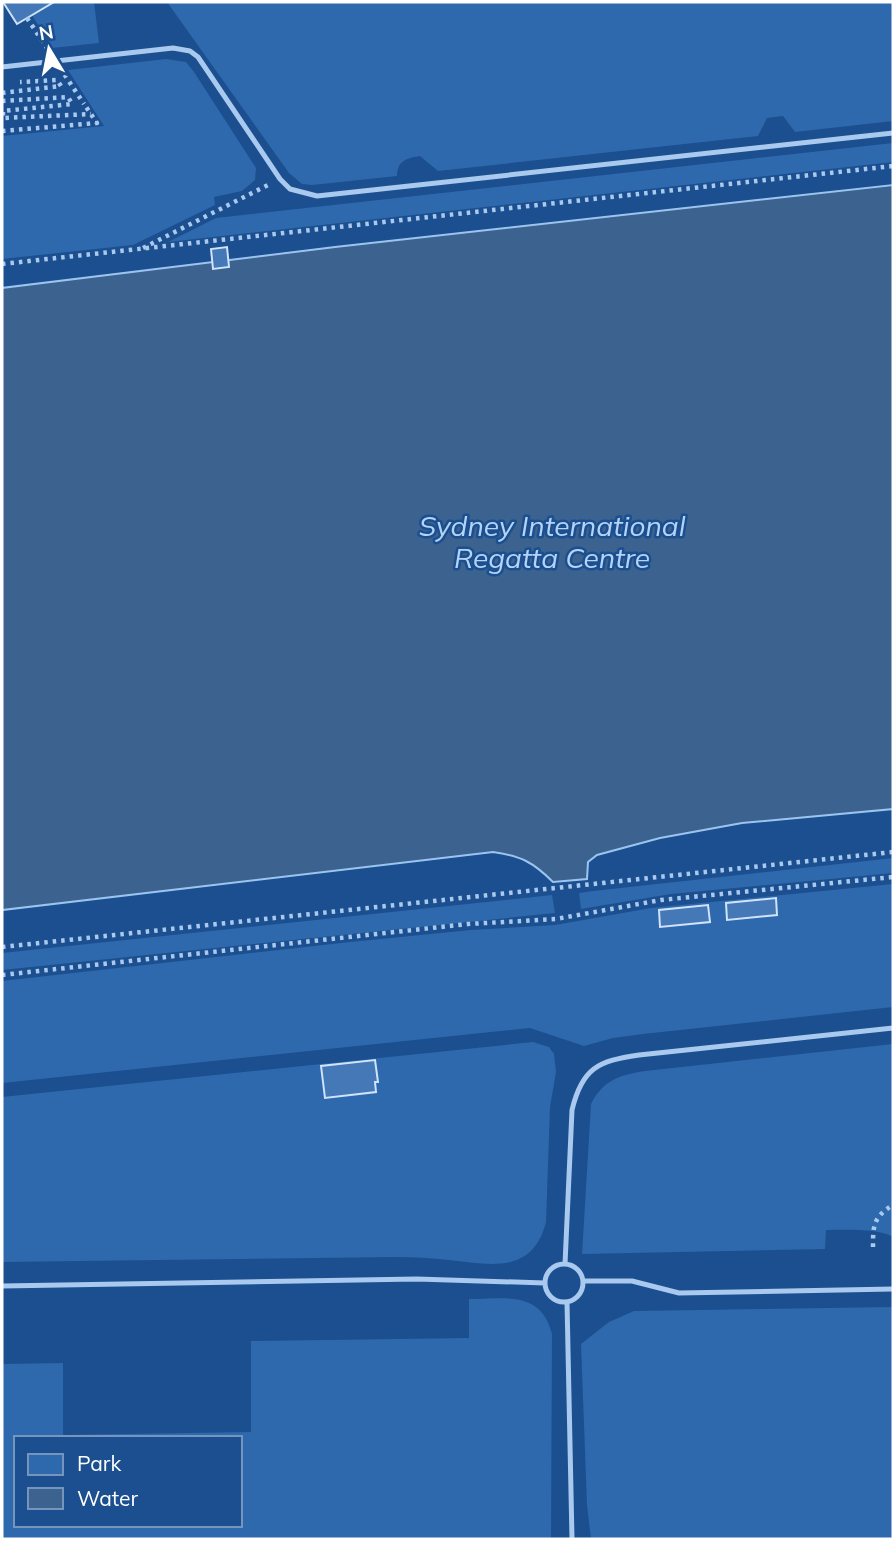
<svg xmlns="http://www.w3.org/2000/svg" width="895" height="1541" font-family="Mulish,sans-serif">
	<rect width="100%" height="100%" fill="#1b4f8f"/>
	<path fill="#2e69ad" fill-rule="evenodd" d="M 54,2 L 94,2 L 99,43 L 52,48 L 32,15 Z
		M 167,2 L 893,2 L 893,121 L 795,132 L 783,116 L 767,118 L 758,136 L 438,171 L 420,156 C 407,158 397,161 397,176 L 312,185 L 302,184 L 289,173 Z
		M 166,59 L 186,62 L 194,72 L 256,168 L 255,180 L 242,191 L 214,197 L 215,205 L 133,245 L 2,259 L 2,136 L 104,126 L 68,70 Z
		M 893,143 L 893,162 L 168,242 L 216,218 Z
		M 893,858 L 893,873 L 671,894 L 581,909 L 579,893 L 593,891 Z
		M 893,884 L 893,1007 L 643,1034 L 613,1038 L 584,1046 L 530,1028 L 2,1083 L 2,981 L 350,942 L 471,930 L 555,925 L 651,908 Z
		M 552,895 L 555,913 L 2,970 L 2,953 Z
		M 533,1042 L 549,1047 L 554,1054 L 556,1072 L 550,1107 L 546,1222 C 533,1274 491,1265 449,1260 C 431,1258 414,1257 395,1257 L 2,1262 L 2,1097 Z
		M 893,1044 L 893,1237 C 878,1228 845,1230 826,1230 L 825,1249 L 582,1254 L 591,1104 C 603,1080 620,1075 645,1071 Z
		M 469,1299 C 505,1299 541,1290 552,1334 L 551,1539 L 2,1539 L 2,1364 L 63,1363 L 63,1435 L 251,1432 L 251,1341 L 469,1338 ZM 16,1438 L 240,1438 L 240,1525 L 16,1525 Z
		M 893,1307 L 893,1539 L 591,1539 L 587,1505 L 581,1344 L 609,1322 L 634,1311 Z"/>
	<path fill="#3c6290" stroke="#9cc4f0" stroke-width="2" d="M 893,185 L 893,809 L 742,823 L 660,838 L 597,855 L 588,862 L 587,879 L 553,882 C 533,862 521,856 493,852 L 2,910 L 2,288 L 335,247 Z"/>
	<path fill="#4478b7" stroke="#cfe3fa" stroke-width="2" d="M 3,2 L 54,2 L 17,24 Z
		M 227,247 L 229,267 L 213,269 L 211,249 Z
		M 776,898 L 777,915 L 727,920 L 726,903 Z
		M 708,905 L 710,922 L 660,927 L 659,910 Z
		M 375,1060 L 378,1082 L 375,1082 L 376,1092 L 325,1098 L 321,1066 Z"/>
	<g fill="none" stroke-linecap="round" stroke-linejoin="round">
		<path stroke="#a9c9ee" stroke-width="4.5" stroke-dasharray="3.5 5" stroke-linecap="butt" d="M 2,93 L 61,86 L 57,80 L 20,82
			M 2,101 L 68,97 L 72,104 L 3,111 L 3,118 L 91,114
			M 2,131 L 97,123 L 84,104
			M 143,248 L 270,184
			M 2,264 L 893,166
			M 2,947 L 893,852
			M 2,975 L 468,924 L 556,919 L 661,900 L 893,877
			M 873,1247 C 873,1226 873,1217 893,1205"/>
		<path stroke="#a9c9ee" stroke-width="5" d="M 2,67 L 173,48 L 190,51 L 198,57 L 280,179 L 290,189 L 317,196 L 893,133
			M 565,1264 L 572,1110 C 582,1068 598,1061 639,1055 L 893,1028
			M545 1283a19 19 0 1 1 38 0a19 19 0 1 1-38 0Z
			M 584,1281 L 632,1281 L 679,1293 L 893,1289
			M 2,1286 L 417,1279 L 545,1283
			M 567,1302 L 572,1539"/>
		<path stroke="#a9c9ee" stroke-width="4.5" stroke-dasharray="3.5 5" stroke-linecap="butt" d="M 27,18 L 84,104"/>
	</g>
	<g text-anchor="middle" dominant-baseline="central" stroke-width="5" stroke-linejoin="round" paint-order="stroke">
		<g font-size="28" font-style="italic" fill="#b5d3f5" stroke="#1b4f8f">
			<text x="552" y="525">Sydney International<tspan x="552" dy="32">Regatta Centre</tspan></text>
		</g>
	</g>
	<rect width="895" height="1541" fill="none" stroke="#ffffff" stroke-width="7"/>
	<rect x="14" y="1436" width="228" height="91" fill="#1b4f8f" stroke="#7695bc" stroke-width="2"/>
	<rect x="28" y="1454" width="35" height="21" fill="#2e69ad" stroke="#7695bc" stroke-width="2"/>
	<text x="77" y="1471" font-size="21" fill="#ffffff">Park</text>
	<rect x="28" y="1488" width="35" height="21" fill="#3c6290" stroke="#7695bc" stroke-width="2"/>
	<text x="77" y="1506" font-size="21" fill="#ffffff">Water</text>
	<g transform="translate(49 49) rotate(350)" stroke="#1b4f8f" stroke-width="5" paint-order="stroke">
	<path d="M0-5L12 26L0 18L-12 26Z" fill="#ffffff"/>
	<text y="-10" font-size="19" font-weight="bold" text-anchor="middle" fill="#ffffff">N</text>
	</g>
</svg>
